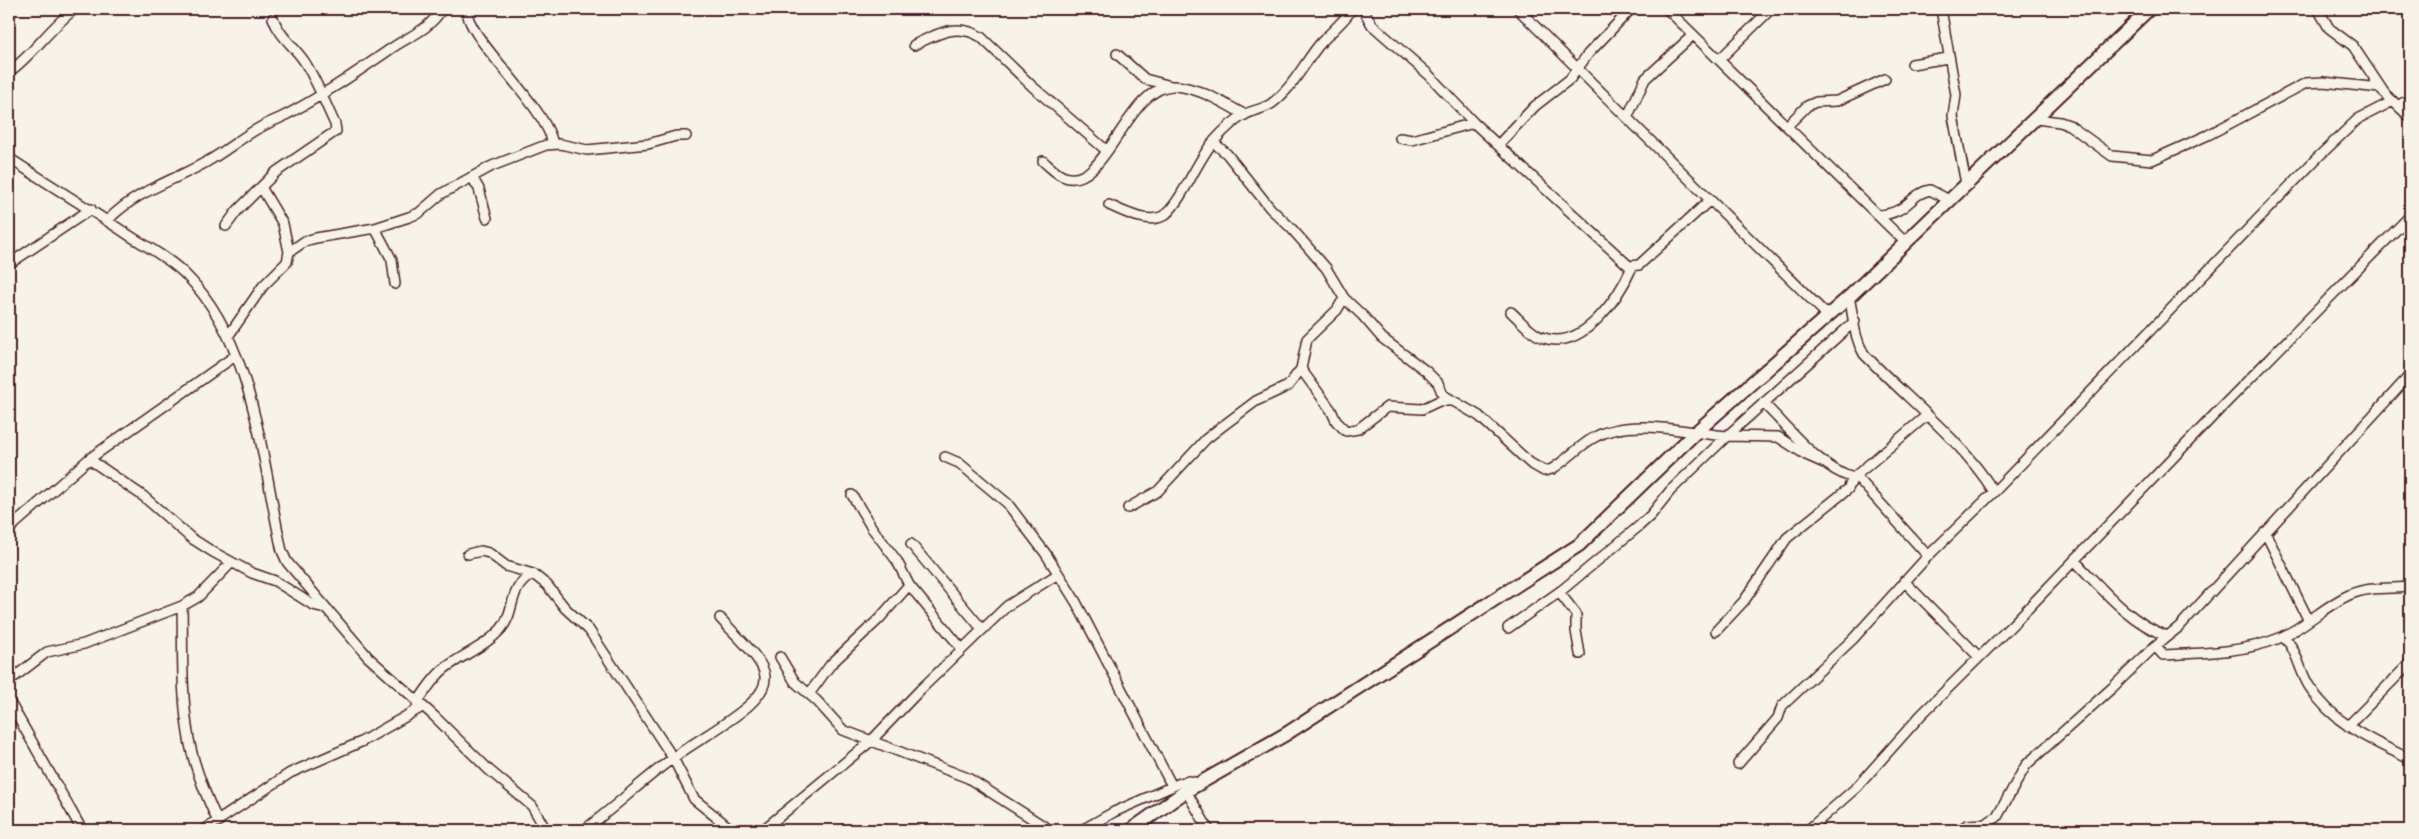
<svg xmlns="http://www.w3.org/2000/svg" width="2419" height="839" font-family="Caveat,sans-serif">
	<rect width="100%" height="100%" fill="#f7f3e8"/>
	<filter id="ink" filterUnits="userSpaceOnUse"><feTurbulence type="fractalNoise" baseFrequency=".02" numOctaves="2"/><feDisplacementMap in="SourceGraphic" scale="10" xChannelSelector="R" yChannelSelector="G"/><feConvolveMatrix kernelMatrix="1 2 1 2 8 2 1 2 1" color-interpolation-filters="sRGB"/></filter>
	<g filter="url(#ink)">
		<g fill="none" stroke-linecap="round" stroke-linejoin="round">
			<g stroke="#4a1f2b" stroke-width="12">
				<path id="street" d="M 467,9 C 464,36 545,104 553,144
					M 1363,9 L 1372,25 L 1428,74 L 1474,123 L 1629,266 L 1639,265 L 1710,200
					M 1518,9 C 1620,112 1724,213 1827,315
					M 1667,9 L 1905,242
					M 1941,9 L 1956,95 L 1953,116 L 1966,184
					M 2318,9 L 2329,28 L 2353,46 L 2385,94 L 2410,117
					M 914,45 C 937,34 957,22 981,37 L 1033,87 L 1107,151
					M 1117,54 L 1145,79 L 1171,86
					M 1719,60 L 1771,9
					M 1912,64 L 1948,58
					M 9,72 C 34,54 50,27 75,9
					M 2399,105 L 2410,99
					M 1627,118 L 1645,79 L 1693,35
					M 2036,119 L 2060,122 L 2069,125 L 2112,156 L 2152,160 L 2208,135 L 2306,83 L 2323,82 L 2380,88
					M 1787,126 L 1807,106 L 1816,102 L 1837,101 L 1885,79
					M 1400,138 L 1412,140 L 1474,123
					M 1213,142 L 1227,154 L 1270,208 L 1292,229 L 1326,268 L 1344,298 L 1363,316 L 1382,338 L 1426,371 L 1438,383 L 1443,395 L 1479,416 L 1530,463 L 1544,471 L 1552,469 C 1567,460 1580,445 1595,437 C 1631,417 1688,433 1727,436 L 1855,321
					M 1498,145 L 1535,106 L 1570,79 L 1588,54 L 1631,9
					M 9,158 C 48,184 88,208 127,234 C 147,247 169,258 186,275 C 254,342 262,462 282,551 L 287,562 L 368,657 L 434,716 L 489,770 L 532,806 L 546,830
					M 1043,161 C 1050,167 1057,175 1065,177 C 1106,191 1127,85 1174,86 C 1198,87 1224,103 1245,115
					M 472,177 L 479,189 L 487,218
					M 1109,205 C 1124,212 1148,224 1163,216 C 1180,206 1198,158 1214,141 C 1223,131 1234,120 1246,114 C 1254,110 1263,109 1271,104 C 1292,89 1303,65 1319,45 C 1330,32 1343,23 1352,9
					M 1878,215 C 1908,214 1909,194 1930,190 L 1949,200
					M 108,220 C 137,190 174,181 208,161 C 226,151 242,137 259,128 C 266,124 273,121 280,118 C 318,99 354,74 389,50 C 410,35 427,32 442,9
					M 226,226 L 237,211 L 276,172 L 336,131 L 335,124 C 325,103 317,81 304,61 C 294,46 279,36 273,18
					M 375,228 L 392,260 L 395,284
					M 289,252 L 305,241 L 316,238 L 375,228 L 409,217 L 419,213 L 441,194 L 492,166 L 546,145 L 560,144 L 587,150 L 648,144 L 676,136 L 686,136
					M 9,264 L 91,209
					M 1849,297 C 1854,317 1853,336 1864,354 C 1907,399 1961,439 1994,492
					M 1511,312 C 1520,320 1531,334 1544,338 C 1583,351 1619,297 1632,267
					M 229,335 L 263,286 L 287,262 L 289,252 L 283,224 L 261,187
					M 1301,369 L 1331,410 L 1336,421 L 1346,431 L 1358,429 L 1387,407 L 1422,409 L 1439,401 L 1451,401
					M 1763,403 C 1789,428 1818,467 1853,478 L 1926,416
					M 945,457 L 959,463 L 1007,503 L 1046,554 L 1076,602 L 1172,786
					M 89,459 L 143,496 L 191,538 L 213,552 L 252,573 L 275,581 L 313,605 L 325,608
					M 1856,476 L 1928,556
					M 852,495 L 872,528 L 897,561 L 909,585 L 962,649
					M 1128,508 L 1158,491 L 1206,439 L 1220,428 L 1256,401 L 1288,386 L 1301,369 L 1307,339 L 1337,310 L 1344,298
					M 9,529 L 89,459 L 235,356
					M 2265,532 L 2308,619
					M 911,544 L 982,629
					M 468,554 L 481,551 L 489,553 L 506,566 L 533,574 L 547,585 L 565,608 L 589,630 L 673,758 L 694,799 L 732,830
					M 2075,561 C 2102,589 2130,623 2167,636
					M 1904,581 L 1979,657
					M 1559,592 L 1576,614 L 1576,631 L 1580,654
					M 182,606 C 183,650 181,695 189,739 C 194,768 206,796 218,822
					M 1508,628 L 1562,590 L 1638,527 L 1651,515 L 1670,491 L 1727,436 L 1778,437 L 1806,455 L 1824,463
					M 1716,631 L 1744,601 L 1787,538 L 1848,489 L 1853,478
					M 2283,636 C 2297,649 2299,670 2309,686 C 2333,724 2372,741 2410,759
					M 2155,646 L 2163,655 C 2201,653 2241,653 2277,639 C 2303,629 2324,606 2349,595 C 2368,586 2391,589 2410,587
					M 780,657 L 795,682 L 817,701 L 843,730 L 968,778 L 1050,830
					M 9,681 L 47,652 L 84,644 L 182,606 L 198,597 L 231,563
					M 809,694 L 831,664 L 879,619 L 909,585
					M 9,701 L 82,830
					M 417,703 C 425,691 433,678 444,669 C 462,655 485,647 501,629 C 516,612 507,588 533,574
					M 2348,726 L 2410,663
					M 1738,764 L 1778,718 L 1782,706 L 1853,639 L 1928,556 L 1994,492 L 2317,158 L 2358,119 L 2393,101
					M 1186,791 L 1209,830
					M 204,830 L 290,773 L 361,742 L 422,707
					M 584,830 C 615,807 642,781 673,758 C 697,740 725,726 748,706 C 756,699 766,689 765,677 C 765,660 731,631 720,618
					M 763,830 L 871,741 L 920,690 L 1007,606 L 1058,574
					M 1082,830 L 1114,812 L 1180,783 L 1188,781 L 1200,783
					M 1808,830 L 1857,787 L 1921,715 L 2013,624 L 2218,411 L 2410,216
					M 1960,830 L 1967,825 L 1985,824 L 1997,817 L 2026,765 L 2112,688 L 2155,646 L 2179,627 L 2410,375"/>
			</g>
			<g stroke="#4a1f2b" stroke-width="16">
				<path id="secondary" d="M 1131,830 L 1186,791 L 1286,734 L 1579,545 L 1695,433 L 1849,297 L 2149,9"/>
			</g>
			<use href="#street" stroke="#f7f3e8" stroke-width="9"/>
			<use href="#secondary" stroke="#f7f3e8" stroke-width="12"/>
		</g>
	</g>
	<rect width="2419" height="839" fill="none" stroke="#f7f3e8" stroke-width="30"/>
	<rect x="15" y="15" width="2389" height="809" fill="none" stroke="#4a1f2b" stroke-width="2" filter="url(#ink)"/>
</svg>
